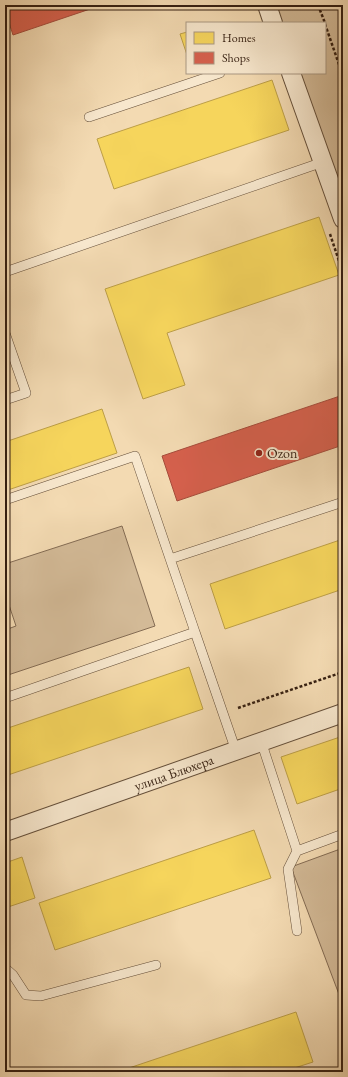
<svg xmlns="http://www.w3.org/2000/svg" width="348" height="1077" font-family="'EB Garamond',serif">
	<rect width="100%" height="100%" fill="#f3dab2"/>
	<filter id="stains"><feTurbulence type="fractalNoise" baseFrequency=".005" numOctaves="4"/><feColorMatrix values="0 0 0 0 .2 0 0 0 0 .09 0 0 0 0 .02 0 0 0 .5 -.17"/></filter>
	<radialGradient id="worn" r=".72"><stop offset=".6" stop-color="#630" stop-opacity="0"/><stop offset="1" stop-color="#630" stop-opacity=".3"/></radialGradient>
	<path fill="#d3ba97" stroke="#846c54" d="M 275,5 L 343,5 L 343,201 L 298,73 L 325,73 L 325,23 L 281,23 Z
		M 122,526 L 155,626 L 5,676 L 5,630 L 16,626 L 5,593 L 5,564 Z
		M 343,848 L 343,1005 L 291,867 Z"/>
	<path fill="#f6d55c" stroke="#bc9e46" d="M 187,32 L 187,55 L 180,34 Z
		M 272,80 L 289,130 L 114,189 L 97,139 Z
		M 319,217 L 339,275 L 167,333 L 185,385 L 143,399 L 105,289 Z
		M 102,409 L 117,453 L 5,491 L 5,442 Z
		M 343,539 L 343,589 L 225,629 L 210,584 Z
		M 189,667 L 203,709 L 5,776 L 5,729 Z
		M 343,736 L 343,788 L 297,804 L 281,757 Z
		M 254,830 L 271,878 L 55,950 L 39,903 Z
		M 22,857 L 35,898 L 5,908 L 5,863 Z
		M 296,1012 L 313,1062 L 282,1072 L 117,1072 Z"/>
	<path fill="#d6604d" stroke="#a64c3b" d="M 5,5 L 102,5 L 13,35 L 5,10 Z
		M 343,395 L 343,445 L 177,501 L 162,456 Z"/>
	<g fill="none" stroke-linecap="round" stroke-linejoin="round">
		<g stroke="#644e39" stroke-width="10">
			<path id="service" d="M 89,117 L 220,73
				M 5,272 L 323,162
				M 5,333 L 26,393 L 5,400
				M 5,500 L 135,456 L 195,632
				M 170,559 L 343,502
				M 5,698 L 195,632 L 236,751
				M 261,741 L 297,851 L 288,869 L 297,931
				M 297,851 L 343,834
				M 5,968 L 13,975 L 26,995 L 41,996 L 156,965"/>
		</g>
		<g stroke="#644e39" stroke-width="20">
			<g id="minor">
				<path d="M 267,5 L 273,23"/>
				<path d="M 291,73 L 343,219"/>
				<path id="s1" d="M 5,832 L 343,713"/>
			</g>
		</g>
		<path stroke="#351f11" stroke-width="2.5" stroke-dasharray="3 2" stroke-linecap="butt" d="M 318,5 L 325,23
			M 325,24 L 343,76
			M 330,234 L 343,273
			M 238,708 L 343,672"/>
		<use href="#service" stroke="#f7e7cd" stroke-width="9"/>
		<use href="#minor" stroke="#f7e7cd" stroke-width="18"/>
	</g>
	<circle fill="#8f2418" stroke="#f7e7cd" stroke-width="1.5" cx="259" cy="453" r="4"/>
	<g text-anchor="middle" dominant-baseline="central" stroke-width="4" stroke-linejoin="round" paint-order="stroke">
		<g font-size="14" fill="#351f11" stroke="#f7e7cd" text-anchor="start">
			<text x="267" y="453">Ozon</text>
		</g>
		<g font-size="14" fill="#351f11" stroke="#f7e7cd">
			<text stroke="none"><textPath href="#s1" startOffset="179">улица Блюхера</textPath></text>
		</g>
	</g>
	<rect width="348" height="1077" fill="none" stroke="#f3dab2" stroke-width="20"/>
	<rect x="6" y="6" width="336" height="1065" fill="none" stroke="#351f11" stroke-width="2"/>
	<rect x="10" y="10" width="328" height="1057" fill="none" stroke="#351f11"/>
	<rect x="186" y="22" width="140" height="52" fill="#f7e7cd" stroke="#a99782"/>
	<rect x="194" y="32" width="20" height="12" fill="#f6d55c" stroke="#a99782"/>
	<text x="222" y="42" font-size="12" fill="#351f11">Homes</text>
	<rect x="194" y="52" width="20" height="12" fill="#d6604d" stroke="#a99782"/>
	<text x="222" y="62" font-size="12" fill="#351f11">Shops</text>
	<rect width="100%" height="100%" filter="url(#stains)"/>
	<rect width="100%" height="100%" fill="url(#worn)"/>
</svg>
